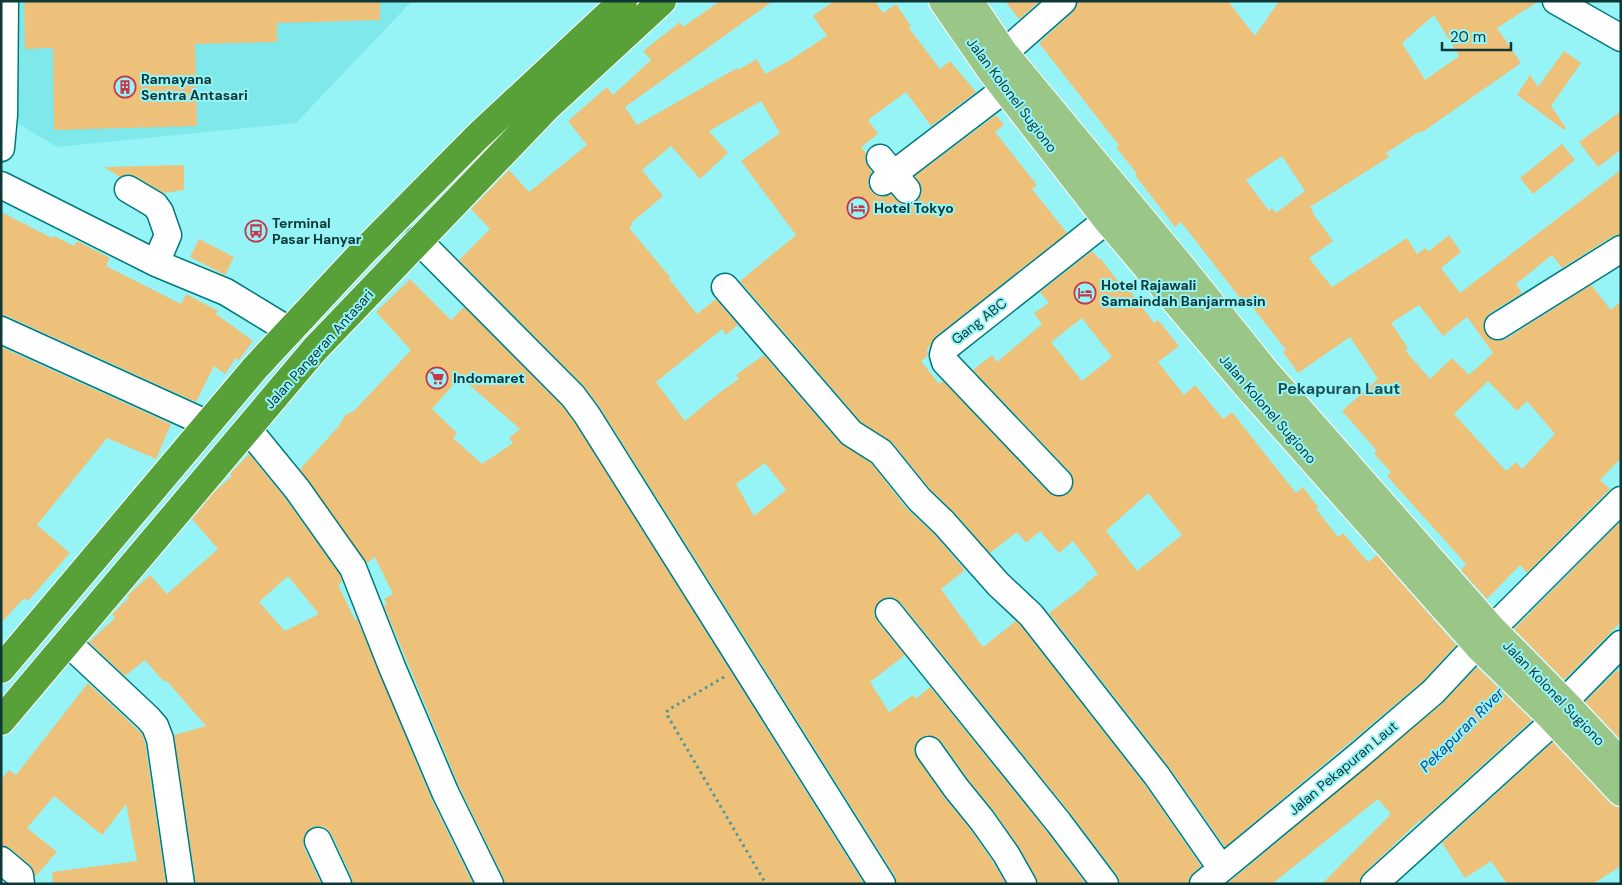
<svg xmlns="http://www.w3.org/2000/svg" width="1622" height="885" font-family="'DM Sans',sans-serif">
	<rect width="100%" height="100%" fill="#96f4f7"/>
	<path fill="#7ee8ea" d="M 6,1 L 412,1 L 296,123 L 57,147 L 14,121 Z"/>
	<path fill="#eec17a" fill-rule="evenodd" d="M 24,1 L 380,1 L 380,20 L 277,23 L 277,42 L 195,44 L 197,126 L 54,130 L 53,48 L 25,49 Z
		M 720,1 L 773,1 L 625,107 L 637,125 L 737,68 L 738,70 L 757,59 L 765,74 L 787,62 L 827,36 L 813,16 L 834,1 L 875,1 L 883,13 L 896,4 L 911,26 L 909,28 L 940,69 L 950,61 L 976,92 L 931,126 L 906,92 L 868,120 L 878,134 L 861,147 L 866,153 L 865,161 L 872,172 L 869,177 L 868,184 L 871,191 L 877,196 L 884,197 L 891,194 L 902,204 L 909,205 L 916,202 L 921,196 L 922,188 L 915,176 L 996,115 L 1004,125 L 995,132 L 1037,185 L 1032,189 L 1067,233 L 936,336 L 927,350 L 928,355 L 921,361 L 939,384 L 943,381 L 1048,492 L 1055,496 L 1063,496 L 1069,493 L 1073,486 L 1073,478 L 1070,472 L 973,370 L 992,355 L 997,362 L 1042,324 L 1034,313 L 1049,303 L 1040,292 L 1092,251 L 1099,259 L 1100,258 L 1125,290 L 1128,288 L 1154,323 L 1158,320 L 1179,346 L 1158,362 L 1184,395 L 1195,385 L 1223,419 L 1232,412 L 1296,493 L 1303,487 L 1318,507 L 1316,509 L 1338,537 L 1343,533 L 1368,562 L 1377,555 L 1456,645 L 1423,681 L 1225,847 L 1169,767 L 1049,613 L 1085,586 L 1084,585 L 1098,574 L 1073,541 L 1059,553 L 1040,531 L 1026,543 L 1017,532 L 990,553 L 955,513 L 930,489 L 892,442 L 861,422 L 740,281 L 796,235 L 741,161 L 780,133 L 761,101 L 709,131 L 728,153 L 700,179 L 671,146 L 642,170 L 663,196 L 631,223 L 632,225 L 629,228 L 671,278 L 669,279 L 697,314 L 716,299 L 738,325 L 726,335 L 722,329 L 656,382 L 685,421 L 719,393 L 739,379 L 736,375 L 764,355 L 840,443 L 871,463 L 907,509 L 933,533 L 965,570 L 941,589 L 983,647 L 1016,621 L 1020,625 L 1145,785 L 1201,866 L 1193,873 L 1189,878 L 1188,884 L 1120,884 L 1117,875 L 1071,814 L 901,603 L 895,598 L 887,597 L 879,601 L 875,607 L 874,615 L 877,621 L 905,655 L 870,682 L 889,712 L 913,695 L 916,699 L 930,687 L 1047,832 L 1086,884 L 1038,884 L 1036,877 L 1019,847 L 994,811 L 968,779 L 941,741 L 936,737 L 928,735 L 921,738 L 916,743 L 914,751 L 917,758 L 944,797 L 970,829 L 993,862 L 1006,884 L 897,884 L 895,876 L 599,406 L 584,386 L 459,260 L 490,229 L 471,209 L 501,178 L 509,170 L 529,192 L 587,145 L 568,121 L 607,87 L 613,95 L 651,60 L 643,51 L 680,22 L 683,27 ZM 1082,318 L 1112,357 L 1082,381 L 1051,342 ZM 765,463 L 786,490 L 754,516 L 736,484 ZM 1148,493 L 1182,535 L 1137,571 L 1106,531 Z
		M 1005,1 L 1040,1 L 1019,19 Z
		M 1078,1 L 1228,1 L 1255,36 L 1279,1 L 1539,1 L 1497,28 L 1521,63 L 1421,133 L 1420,131 L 1386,153 L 1389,157 L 1310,207 L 1313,211 L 1312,212 L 1333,241 L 1309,258 L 1332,287 L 1407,238 L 1417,254 L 1425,248 L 1429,251 L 1449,235 L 1461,252 L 1441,268 L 1460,293 L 1621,170 L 1621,234 L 1613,236 L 1562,268 L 1552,255 L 1516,284 L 1522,293 L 1490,313 L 1485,319 L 1483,327 L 1486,334 L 1491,339 L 1499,341 L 1506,339 L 1591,285 L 1611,310 L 1621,301 L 1621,458 L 1600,480 L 1610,489 L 1527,573 L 1520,565 L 1487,599 L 1461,570 L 1466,564 L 1387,476 L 1391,472 L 1374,454 L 1377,451 L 1342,411 L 1378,379 L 1350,337 L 1298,373 L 1283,352 L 1286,350 L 1247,300 L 1244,303 L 1181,222 L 1175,227 L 1135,175 L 1137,174 L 1116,147 L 1119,145 L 1107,130 L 1039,43 L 1073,12 L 1077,6 ZM 1434,15 L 1459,56 L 1425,80 L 1402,43 ZM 1282,156 L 1305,191 L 1276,213 L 1272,208 L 1269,211 L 1246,180 ZM 1419,305 L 1443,336 L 1467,317 L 1493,353 L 1469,375 L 1452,358 L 1430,379 L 1405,350 L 1408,348 L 1391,323 ZM 1488,381 L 1517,411 L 1527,401 L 1555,434 L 1522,469 L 1516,462 L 1506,471 L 1454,414 Z
		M 1564,51 L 1581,63 L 1551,106 L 1566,128 L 1564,130 L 1517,95 L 1530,75 L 1538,87 Z
		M 1621,111 L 1621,150 L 1598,167 L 1579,142 Z
		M 1562,144 L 1575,160 L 1533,194 L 1520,178 Z
		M 184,165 L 184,190 L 164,193 L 135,176 L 128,174 L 120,177 L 104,167 Z
		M 1,212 L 52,238 L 54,236 L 74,246 L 77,241 L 110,258 L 106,266 L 181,304 L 186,294 L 218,311 L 216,314 L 253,341 L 239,360 L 236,358 L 225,374 L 214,366 L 196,402 L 7,316 L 1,315 Z
		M 199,239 L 234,257 L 225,275 L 190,257 Z
		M 410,279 L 451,320 L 464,307 L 562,406 L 575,423 L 864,884 L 505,884 L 503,877 L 459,786 L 384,606 L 387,604 L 384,599 L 393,594 L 375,557 L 367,563 L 300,469 L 339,426 L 345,415 L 354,411 L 411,350 L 376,312 ZM 460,377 L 520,429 L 509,438 L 513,443 L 482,464 L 453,438 L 457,433 L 432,409 Z
		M 1,347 L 171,424 L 156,459 L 107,438 L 37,525 L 70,553 L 28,601 L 24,598 L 1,623 Z
		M 249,454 L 285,498 L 340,575 L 342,582 L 338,585 L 355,620 L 357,619 L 431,798 L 473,884 L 353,884 L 352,878 L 332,835 L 326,828 L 319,826 L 312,827 L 306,832 L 303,840 L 304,847 L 321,884 L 196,884 L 174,735 L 206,726 L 166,680 L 164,682 L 145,660 L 125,676 L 89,642 L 115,618 L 112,614 L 129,598 L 127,596 L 150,575 L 167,594 L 218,549 L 192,519 L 215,491 L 232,476 L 230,474 ZM 288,576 L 319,614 L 285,631 L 259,602 Z
		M 1621,521 L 1621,622 L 1564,680 L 1514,629 Z
		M 1477,667 L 1532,720 L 1421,821 L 1420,820 L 1364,873 L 1360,879 L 1359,884 L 1322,884 L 1391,814 L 1378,799 L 1272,884 L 1227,884 L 1443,703 Z
		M 1617,670 L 1621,674 L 1621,740 L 1585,702 Z
		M 88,683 L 142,734 L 145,743 L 166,884 L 53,884 L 52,872 L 137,861 L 126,804 L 102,835 L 54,796 L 27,828 L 57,852 L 35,877 L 30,865 L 11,849 L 1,845 L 1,779 L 9,770 L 16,775 Z
		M 1553,742 L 1610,803 L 1616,807 L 1621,807 L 1621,866 L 1593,884 L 1507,884 L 1491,861 L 1465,878 L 1442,843 Z"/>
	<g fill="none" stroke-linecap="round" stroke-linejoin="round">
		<g stroke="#00797c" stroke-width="29">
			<path id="minor" d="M 1556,1 L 1621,38
				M 1004,53 L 1063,1
				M 1,148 L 4,115 L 5,1
				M 880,158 L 907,190
				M 883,182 L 1005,89
				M 1,185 L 156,263 L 226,292 L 290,331
				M 128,189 L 155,205 L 160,212 L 168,235 L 156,263
				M 418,240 L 573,396 L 587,415 L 882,884
				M 725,287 L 851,433 L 881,452 L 919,499 L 944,523 L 998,584 L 1031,615 L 1157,776 L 1221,868
				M 1498,326 L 1621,249
				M 1,330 L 208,424
				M 248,429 L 297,489 L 353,568 L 392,667 L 445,792 L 490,884
				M 1059,482 L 945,362 L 943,355 L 945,348 L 1107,220
				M 889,612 L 1059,823 L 1105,884
				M 1492,629 L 1621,500
				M 68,643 L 148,718 L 155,726 L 160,739 L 181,884
				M 1564,702 L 1621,644
				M 929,750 L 956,788 L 982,820 L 1006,854 L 1023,884
				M 318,841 L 338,884
				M 1,860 L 20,876 L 21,884
				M 1203,884 L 1357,757 L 1433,692 L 1477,645
				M 1374,884 L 1554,721"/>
		</g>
		<g stroke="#fff" stroke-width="30">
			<path id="major" d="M 943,1 L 992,72 L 1107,220 L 1248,387 L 1480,648 L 1547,713 L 1621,792
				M 969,1 L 1004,53 L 1179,264 L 1265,371 L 1492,629 L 1564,702 L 1621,763"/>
		</g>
		<g stroke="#fff" stroke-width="30">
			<path id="highway" d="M 1,669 L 255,368 L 363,252 L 478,136 L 623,1
				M 1,721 L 315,349 L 546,108 L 662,1"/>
		</g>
		<path stroke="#529698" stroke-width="3" stroke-dasharray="2.5 4" stroke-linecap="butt" d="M 724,677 L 668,710 L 666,713 L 766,884"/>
		<use href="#minor" stroke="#fff" stroke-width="26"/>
		<use href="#major" stroke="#9ac788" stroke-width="28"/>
		<use href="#highway" stroke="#57a138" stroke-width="28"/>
	</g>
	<defs>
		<g id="building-ring" transform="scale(1.125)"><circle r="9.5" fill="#96f4f7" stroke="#c63549" stroke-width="1.5"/><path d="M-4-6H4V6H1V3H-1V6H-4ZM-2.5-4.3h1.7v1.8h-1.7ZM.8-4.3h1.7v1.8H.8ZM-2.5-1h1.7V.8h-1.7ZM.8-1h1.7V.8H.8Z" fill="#c63549"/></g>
		<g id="hotel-ring" transform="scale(1.125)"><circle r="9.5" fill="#96f4f7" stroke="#c63549" stroke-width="1.5"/><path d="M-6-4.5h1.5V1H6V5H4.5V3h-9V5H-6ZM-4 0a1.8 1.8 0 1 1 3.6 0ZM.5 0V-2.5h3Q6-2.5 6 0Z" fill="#c63549"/></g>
		<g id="bus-ring" transform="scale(1.125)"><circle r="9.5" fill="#96f4f7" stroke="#c63549" stroke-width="1.5"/><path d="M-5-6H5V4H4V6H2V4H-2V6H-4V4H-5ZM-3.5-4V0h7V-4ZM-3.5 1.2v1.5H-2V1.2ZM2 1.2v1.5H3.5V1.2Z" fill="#c63549"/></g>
		<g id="supermarket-ring" transform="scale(1.125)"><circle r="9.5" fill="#96f4f7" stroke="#c63549" stroke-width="1.5"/><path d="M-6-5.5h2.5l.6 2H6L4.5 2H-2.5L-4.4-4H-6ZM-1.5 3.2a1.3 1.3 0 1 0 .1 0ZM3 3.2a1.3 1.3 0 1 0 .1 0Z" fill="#c63549"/></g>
	</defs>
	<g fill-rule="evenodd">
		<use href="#building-ring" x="125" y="87"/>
		<use href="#hotel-ring" x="858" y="208"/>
		<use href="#bus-ring" x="256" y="231"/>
		<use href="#hotel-ring" x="1085" y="293"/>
		<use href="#supermarket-ring" x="437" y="378"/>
	</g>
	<g text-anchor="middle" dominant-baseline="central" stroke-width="4" stroke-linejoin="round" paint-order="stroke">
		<g font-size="14" font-weight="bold" fill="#0e3738" stroke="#96f4f7" text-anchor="start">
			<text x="141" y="79">Ramayana<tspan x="141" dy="16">Sentra Antasari</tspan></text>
			<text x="874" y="208">Hotel Tokyo</text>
			<text x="272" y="223">Terminal<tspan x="272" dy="16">Pasar Hanyar</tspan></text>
			<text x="1101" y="285">Hotel Rajawali<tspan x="1101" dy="16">Samaindah Banjarmasin</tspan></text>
			<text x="453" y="378">Indomaret</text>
		</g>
		<g font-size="14" fill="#0e3738" stroke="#96f4f7">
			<text transform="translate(1012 95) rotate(53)">Jalan Kolonel Sugiono</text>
			<text transform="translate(979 321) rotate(-38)">Gang ABC</text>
			<text transform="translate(319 349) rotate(-48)">Jalan Pangeran Antasari</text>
			<text transform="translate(1268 409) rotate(49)">Jalan Kolonel Sugiono</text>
			<text transform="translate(1554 693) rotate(46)">Jalan Kolonel Sugiono</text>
			<text transform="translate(1343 768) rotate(-40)">Jalan Pekapuran Laut</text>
		</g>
		<g font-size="15" font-style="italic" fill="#10468f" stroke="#96f4f7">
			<text transform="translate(1462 730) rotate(-45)">Pekapuran River</text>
		</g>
		<g font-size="16" font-weight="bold" fill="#1c4f51" stroke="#96f4f7">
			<text x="1339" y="388">Pekapuran Laut</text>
		</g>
	</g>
	<rect width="1622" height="885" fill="none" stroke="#0e3738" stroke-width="5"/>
	<path d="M1442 42v8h69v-8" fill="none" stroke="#0e3738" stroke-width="2.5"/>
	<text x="1450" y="42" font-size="15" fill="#0e3738" stroke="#96f4f7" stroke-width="4" paint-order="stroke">20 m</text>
</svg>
